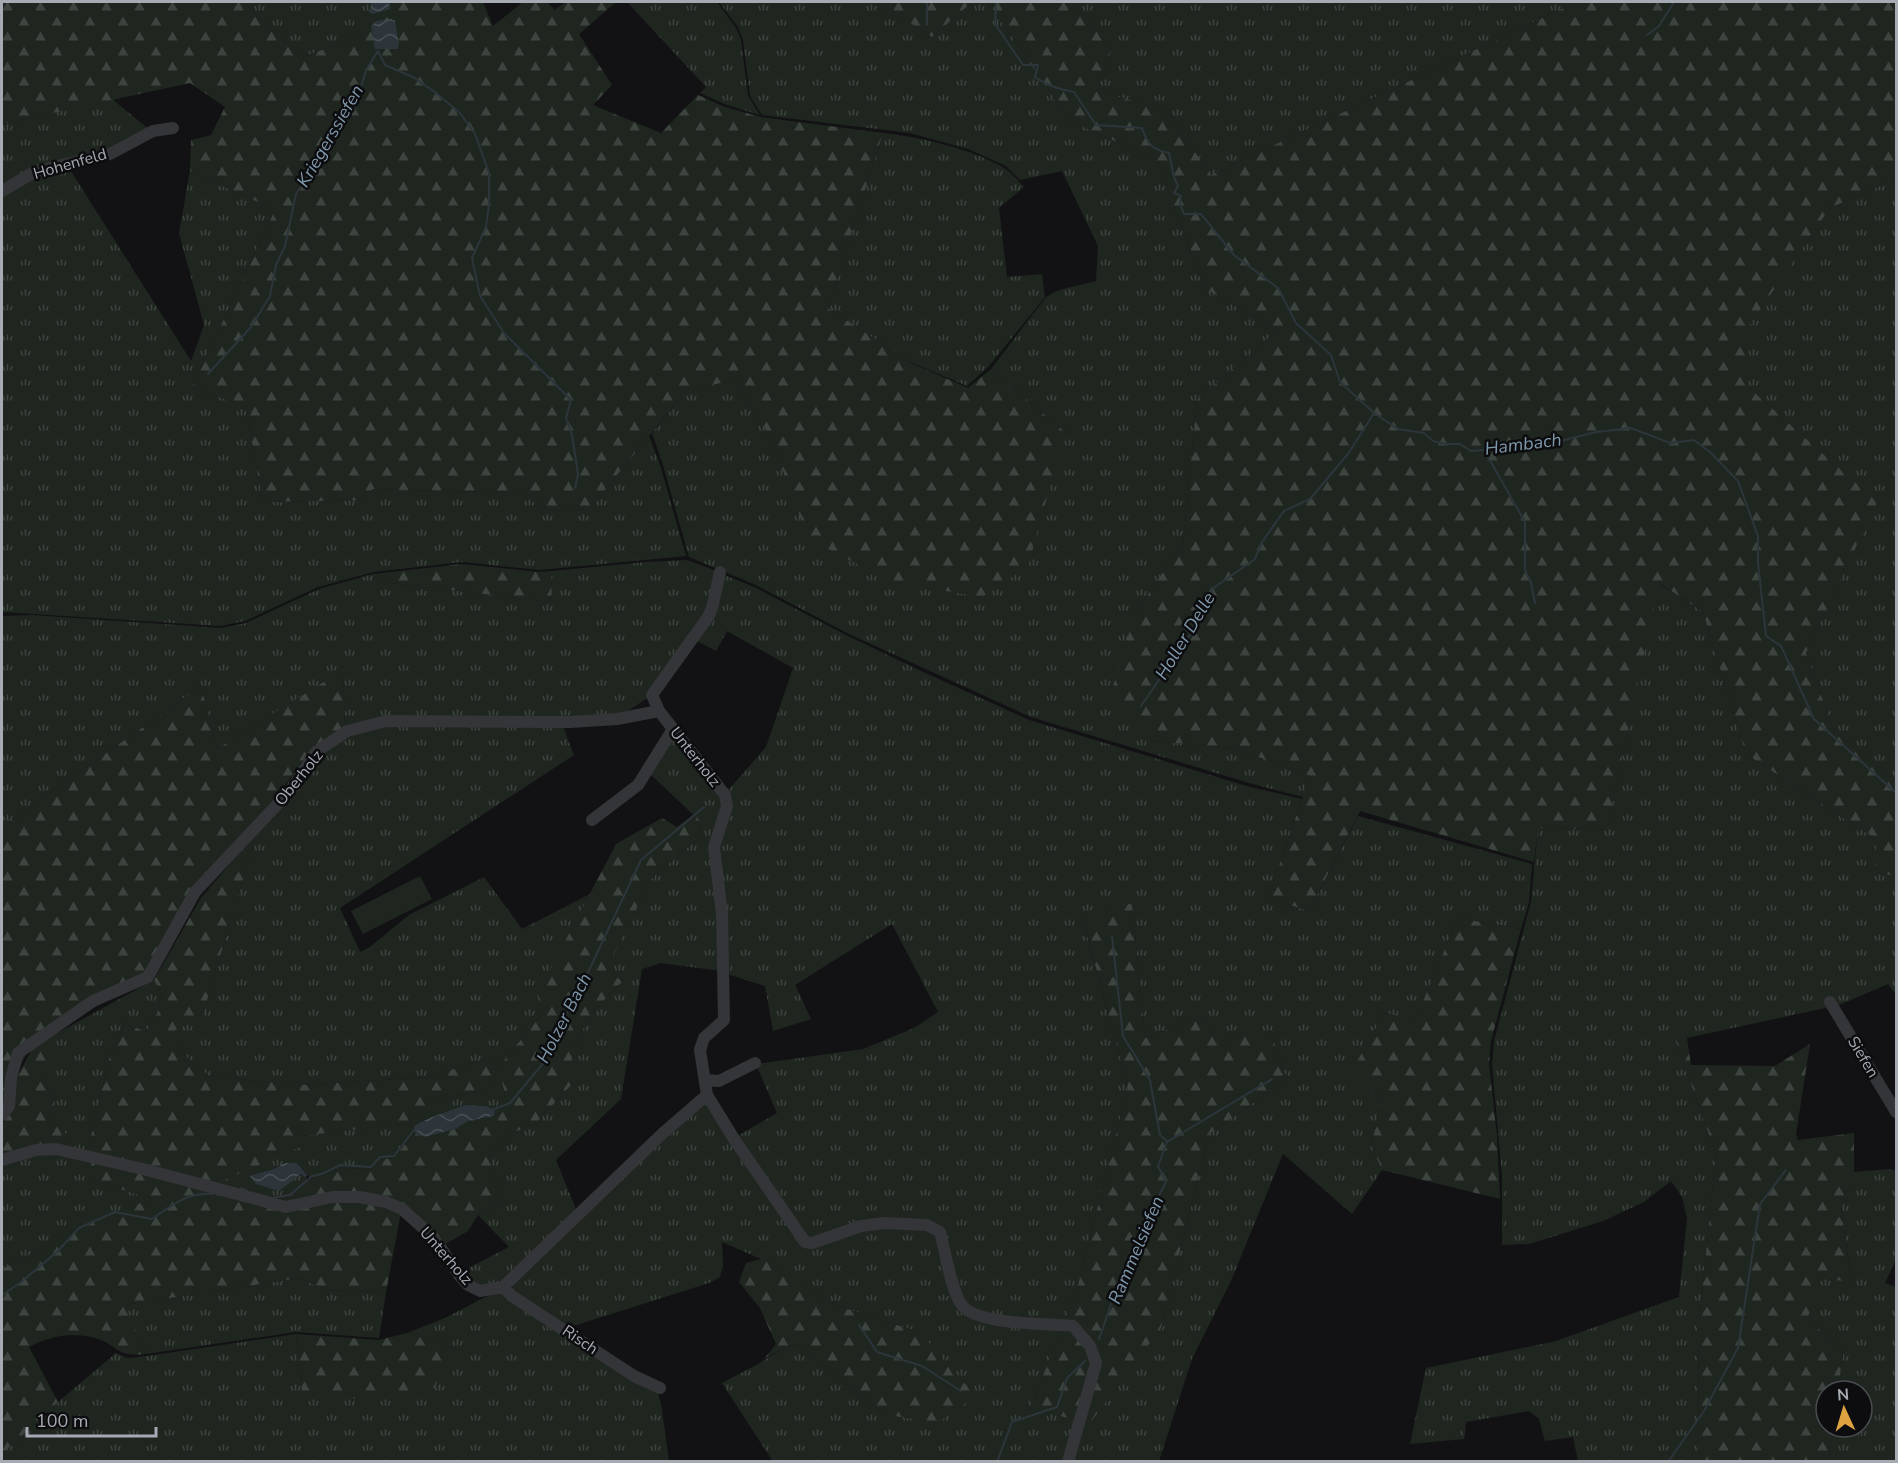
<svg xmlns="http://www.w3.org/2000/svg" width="1898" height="1463" font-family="'Nunito Sans',sans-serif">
	<defs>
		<pattern id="grass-tufts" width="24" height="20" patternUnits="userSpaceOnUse" patternTransform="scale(1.5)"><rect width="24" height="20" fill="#1f2620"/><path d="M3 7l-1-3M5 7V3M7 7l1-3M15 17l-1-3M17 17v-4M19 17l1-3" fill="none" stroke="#3d433e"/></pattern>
		<pattern id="forest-firs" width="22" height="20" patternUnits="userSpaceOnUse" patternTransform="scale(1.5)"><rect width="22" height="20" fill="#1f2620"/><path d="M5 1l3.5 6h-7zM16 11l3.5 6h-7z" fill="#3d433e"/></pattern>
		<pattern id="water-waves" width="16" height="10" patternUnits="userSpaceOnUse" patternTransform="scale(1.5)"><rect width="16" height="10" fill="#2d353b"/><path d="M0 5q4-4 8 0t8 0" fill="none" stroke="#485055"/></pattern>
	</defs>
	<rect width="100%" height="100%" fill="#121214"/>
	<path fill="url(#grass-tufts)" d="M 243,2 L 371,2 L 369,33 L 300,58 Z
		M 627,2 L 717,2 L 736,28 L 741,40 L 748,96 L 760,115 L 727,105 L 700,93 L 706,87 Z
		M 719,2 L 877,2 L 932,37 L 972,2 L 988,2 L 1069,120 L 1158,161 L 1204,288 L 1278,330 L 1197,400 L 1183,543 L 1135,613 L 1151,741 L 1234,748 L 1310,776 L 1303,797 L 1249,783 L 1031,717 L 849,634 L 756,585 L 689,557 L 663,465 L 652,433 L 686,391 L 734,380 L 771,438 L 809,538 L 1065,432 L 991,369 L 1046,297 L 1059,290 L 1096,281 L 1098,246 L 1062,171 L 1020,180 L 1006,166 L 968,149 L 910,133 L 762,115 L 750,96 L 743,40 L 738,27 Z
		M 1072,2 L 1576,2 L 1211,175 L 1166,110 L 1097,91 L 1111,49 Z
		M 112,99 L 151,131 L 109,153 L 71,162 L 2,190 L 2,124 Z
		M 883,133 C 919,137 973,149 1004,168 C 1011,172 1018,181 1024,187 L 999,208 L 1007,277 L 1042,274 L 1045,297 L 989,366 L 967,386 L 908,361 L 828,308 Z
		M 67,165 L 191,361 L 204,325 L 179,233 L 190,171 L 275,210 L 192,387 L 245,406 L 263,502 L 371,500 L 372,489 L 520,493 L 548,511 L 589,509 L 649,436 L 660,465 L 686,556 L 540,570 L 462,562 L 374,572 L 318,587 L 245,621 L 220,626 L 2,612 L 2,192 L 36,173 Z
		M 1896,181 L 1896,781 L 1834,731 L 1806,653 L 1876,502 L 1748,387 L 1748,326 L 1830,208 L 1889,182 Z
		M 687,560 L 719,572 L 711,607 L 652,695 L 617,718 L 345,726 L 343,671 L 217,749 L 201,686 L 16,817 L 2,822 L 2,616 L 32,615 L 221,628 L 246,623 L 319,589 L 373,574 L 381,582 L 552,602 L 551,571 L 646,562 Z
		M 722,574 L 754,587 L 846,635 L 921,671 L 1029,720 L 1250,787 L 1302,799 L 1268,898 L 1309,911 L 1358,816 L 1532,864 L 1529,902 L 1521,929 L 1458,918 L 1414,1024 L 1385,1012 L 1351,1074 L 1383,1098 L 1371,1145 L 1382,1170 L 1352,1214 L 1283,1154 L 1231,1281 L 1192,1359 L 1159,1461 L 1070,1461 L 1082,1421 L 1161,1328 L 1209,1134 L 1287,1079 L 1270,1031 L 1217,1042 L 1203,1016 L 1145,1038 L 1132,903 L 1082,917 L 1128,1087 L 1077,1289 L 1064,1324 L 1009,1321 L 962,1303 L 941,1232 L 886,1222 L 806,1242 L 734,1138 L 777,1113 L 756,1064 L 863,1049 L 914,1028 L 938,1012 L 892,924 L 795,985 L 811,1019 L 773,1031 L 765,986 L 724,973 L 715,847 L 725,794 L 766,747 L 793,668 L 727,631 L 716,651 L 693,639 Z
		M 1658,583 L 1703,612 L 1746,754 L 1876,839 L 1876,873 L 1896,876 L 1896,995 L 1888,984 L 1839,1005 L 1687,1038 L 1684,1032 L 1676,1042 L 1716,1154 L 1698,1333 L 1699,1461 L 1578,1461 L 1573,1437 L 1545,1441 L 1539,1419 L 1529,1411 L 1466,1422 L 1464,1439 L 1410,1444 L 1426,1368 L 1556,1341 L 1679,1297 L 1687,1218 L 1682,1197 L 1671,1181 L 1644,1202 L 1603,1221 L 1529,1244 L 1502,1245 L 1502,1176 L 1492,1064 L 1494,1041 L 1531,902 L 1538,828 L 1607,829 Z
		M 386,722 L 562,724 L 574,755 L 340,908 L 360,952 L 370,947 L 409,915 L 484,877 L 522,929 L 590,894 L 538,995 L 543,1013 L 496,1070 L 486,1059 L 428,1077 L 298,1085 L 209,1076 L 183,1054 L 169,1033 L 202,1016 L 257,832 L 317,751 L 346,730 Z
		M 673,731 L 724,796 L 712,847 L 722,971 L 660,963 L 642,969 L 621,1099 L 556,1160 L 577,1212 L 502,1283 L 477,1286 L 461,1272 L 509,1247 L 478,1215 L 503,1200 L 489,1156 L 508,1134 L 534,1125 L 572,1084 L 572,1048 L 594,1010 L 623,981 L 605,971 L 651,879 L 697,839 L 701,822 L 648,772 Z
		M 154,980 L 161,993 L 157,1014 L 146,1032 L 125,1023 L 110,1055 L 87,1153 L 65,1149 L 71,1140 L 53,1120 L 55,1096 L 43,1079 L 41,1042 Z
		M 502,1080 L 507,1104 L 495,1110 L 486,1106 L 464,1105 L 447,1113 L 424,1120 L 414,1126 L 415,1133 L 394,1158 L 380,1160 L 372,1168 L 341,1169 L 311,1179 L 297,1163 L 284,1163 L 274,1169 L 250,1177 L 301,1174 L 309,1181 L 290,1197 L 268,1200 L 215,1184 L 301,1136 L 409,1123 L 429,1102 L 487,1089 Z
		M 707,1096 L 804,1243 L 862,1227 L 927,1226 L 939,1233 L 967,1313 L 1063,1326 L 1030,1409 L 1079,1420 L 1065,1461 L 770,1461 L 772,1460 L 722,1383 L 758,1364 L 782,1349 L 797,1344 L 883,1414 L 919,1332 L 835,1305 L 783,1271 L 761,1259 L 722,1242 L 723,1265 L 720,1277 L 709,1283 L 567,1328 L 513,1294 L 510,1284 Z
		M 37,1152 L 91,1159 L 91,1180 L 153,1199 L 104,1217 L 2,1269 L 2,1162 Z
		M 1890,1169 L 1896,1171 L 1896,1259 L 1885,1283 L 1896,1287 L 1896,1461 L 1829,1461 L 1833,1427 L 1862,1427 L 1862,1391 L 1838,1391 L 1843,1354 L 1808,1318 L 1819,1278 L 1851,1281 L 1841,1205 L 1854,1172 Z
		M 300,1278 L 325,1290 L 386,1292 L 379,1338 L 296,1332 L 146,1354 L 124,1305 Z
		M 495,1292 L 505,1294 L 657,1391 L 661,1403 L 669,1461 L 2,1462 L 2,1454 L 58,1402 L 116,1353 L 127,1358 L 147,1356 L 296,1334 L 302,1392 L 457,1349 L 407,1333 L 445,1318 Z"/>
	<path fill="url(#forest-firs)" d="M 2,2 L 243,2 L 300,58 L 369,33 L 371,2 L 483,2 L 493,26 L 523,2 L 547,2 L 555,10 L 565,2 L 616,2 L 579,34 L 612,85 L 593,105 L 661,133 L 698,95 L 725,107 L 761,117 L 883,133 L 828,308 L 911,363 L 968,388 L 991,369 L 1065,432 L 1028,566 L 982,597 L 891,582 L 808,538 L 771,438 L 734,380 L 686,391 L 589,509 L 548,511 L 520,493 L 372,489 L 372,500 L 263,502 L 245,406 L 192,387 L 275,210 L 190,171 L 191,140 L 211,135 L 225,107 L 190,83 L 2,124 Z
		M 877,2 L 972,2 L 932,37 Z
		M 988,2 L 1072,2 L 1111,49 L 1097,91 L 1166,110 L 1211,175 L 1576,2 L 1896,2 L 1896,181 L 1889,182 L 1830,208 L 1749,326 L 1748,387 L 1877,502 L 1806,653 L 1834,731 L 1896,781 L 1896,876 L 1876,873 L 1876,839 L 1746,754 L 1703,612 L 1659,583 L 1607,829 L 1538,828 L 1534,862 L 1360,811 L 1309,911 L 1268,898 L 1310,776 L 1234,748 L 1151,741 L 1110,697 L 1135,613 L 1183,543 L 1197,400 L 1278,330 L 1204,288 L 1158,161 L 1069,120 Z
		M 462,564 L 540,572 L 551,571 L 552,602 L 381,582 L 373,574 Z
		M 343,670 L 345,726 L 313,747 L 253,828 L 198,896 L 150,977 L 84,1013 L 31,1046 L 13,1079 L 2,1119 L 2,822 L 16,817 L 201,686 L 217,749 Z
		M 694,814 L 701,822 L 697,839 L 651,879 L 606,971 L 623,981 L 594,1010 L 572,1048 L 572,1084 L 534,1125 L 508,1134 L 489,1156 L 503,1200 L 478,1215 L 468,1231 L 442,1246 L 414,1215 L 359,1196 L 286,1206 L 269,1201 L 290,1197 L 311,1179 L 341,1169 L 371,1168 L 380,1160 L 394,1158 L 415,1133 L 425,1137 L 455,1129 L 467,1121 L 494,1116 L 495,1110 L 507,1104 L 502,1081 L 487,1089 L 429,1102 L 409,1123 L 302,1136 L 301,1147 L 215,1184 L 87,1153 L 110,1055 L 125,1023 L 146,1032 L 157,1014 L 161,993 L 154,980 L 201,898 L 257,832 L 202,1017 L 170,1033 L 183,1054 L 209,1076 L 298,1085 L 428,1077 L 486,1059 L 496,1070 L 543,1013 L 537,995 L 616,844 L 662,818 L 677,827 Z
		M 1132,903 L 1145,1038 L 1203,1016 L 1217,1042 L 1270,1030 L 1287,1079 L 1209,1134 L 1161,1328 L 1090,1423 L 1030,1409 L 1077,1289 L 1128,1087 L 1082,916 Z
		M 1458,918 L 1521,929 L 1491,1041 L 1489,1064 L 1497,1136 L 1500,1199 L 1382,1170 L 1371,1145 L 1383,1098 L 1350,1074 L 1385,1012 L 1414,1023 Z
		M 1677,1031 L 1684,1032 L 1687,1038 L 1691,1065 L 1775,1066 L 1810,1044 L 1796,1134 L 1798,1140 L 1854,1133 L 1854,1172 L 1841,1205 L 1851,1282 L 1820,1278 L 1808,1318 L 1843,1354 L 1838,1391 L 1826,1391 L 1826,1427 L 1833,1427 L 1829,1461 L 1699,1461 L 1698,1333 L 1716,1154 L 1676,1042 Z
		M 41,1042 L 52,1060 L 43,1079 L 55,1096 L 53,1120 L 71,1140 L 65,1149 L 2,1158 L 2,1124 L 9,1115 L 15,1080 L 34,1046 Z
		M 91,1159 L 285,1208 L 359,1198 L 401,1212 L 386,1292 L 325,1290 L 300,1278 L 125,1305 L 146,1354 C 115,1357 121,1347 98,1339 C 74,1331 50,1336 29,1347 L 58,1402 L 2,1454 L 2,1269 L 104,1217 L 152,1199 L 91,1180 Z
		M 761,1259 L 784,1271 L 835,1305 L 919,1332 L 976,1396 L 937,1423 L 883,1414 L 797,1344 L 782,1349 L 765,1358 L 776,1344 L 760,1308 L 739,1282 L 746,1263 Z
		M 407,1333 L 457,1349 L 434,1388 L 359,1399 L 302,1392 L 296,1334 L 379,1340 Z"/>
	<path fill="#1f2620" d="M 420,876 L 432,899 L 363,934 L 351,911 Z"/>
	<path fill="url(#water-waves)" d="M 372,2 L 389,2 L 390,9 L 372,14 L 368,11 L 373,6 Z
		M 391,19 L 395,21 L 399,44 L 398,49 L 375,49 L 371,26 L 376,21 Z
		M 464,1105 L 486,1106 L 495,1110 L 494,1116 L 468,1121 L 455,1129 L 425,1137 L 415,1133 L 414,1126 C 429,1116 448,1113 464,1105 Z
		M 284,1163 L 297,1163 L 307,1175 L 306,1178 L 301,1174 L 279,1191 L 256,1184 L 250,1176 L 274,1169 Z"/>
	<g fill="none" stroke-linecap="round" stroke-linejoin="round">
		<path stroke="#2d353b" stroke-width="2" d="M 927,2 L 927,25
			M 996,2 L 995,24 L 1023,65 L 1038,65 L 1035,77 C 1048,86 1059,89 1074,92 L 1096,125 L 1142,128 C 1147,144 1153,150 1169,153 L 1174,177 L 1178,186 L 1174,193 L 1181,196 L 1180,204 L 1184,214 L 1201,214 L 1234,255 L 1278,288 L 1296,323 L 1331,355 L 1340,382 L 1374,413 L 1398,429 L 1424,433 L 1433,441 L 1446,444 L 1460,444 L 1471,451 L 1484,450 L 1506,444 L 1549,444 L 1596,432 L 1631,428 L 1670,443 L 1694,440 L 1711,453 L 1738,481 L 1758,536 L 1758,563 L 1766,636 L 1781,646 L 1814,719 L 1896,793
			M 1647,35 L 1659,26 L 1674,2
			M 378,51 L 385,65 L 413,77 L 436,93 L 460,113 L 475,134 L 489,173 L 489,205 L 486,227 L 472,258 L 480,296 L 504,333 L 571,400 L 566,418 L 572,435 L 578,474 L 575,488
			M 208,374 L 251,327 L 270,296 L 276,265 L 285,246 L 296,194 L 331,141 L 346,110 L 360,91 L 366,70 L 378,51
			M 1484,450 L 1525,522 L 1525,570 L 1531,583 L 1535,603
			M 1141,706 L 1192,632 L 1196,617 L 1207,605 L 1212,589 L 1255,559 L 1262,542 L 1284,511 L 1310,499 L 1348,454 L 1374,413
			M 1112,936 L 1123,1036 L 1150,1080 L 1160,1135 L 1167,1141
			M 492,1110 L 510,1103 L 545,1061 L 550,1039 L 573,1004 L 641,860 L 704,807
			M 241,1188 L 247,1191
			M 272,1198 L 290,1195 L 312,1176 L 322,1174 L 340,1165 L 371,1167 L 380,1157 L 394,1156 L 414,1130 L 417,1130
			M 2,1295 L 20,1283 L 58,1251 L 79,1228 L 115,1212 L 152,1219 C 172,1205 188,1192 213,1194
			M 859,1325 L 877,1352 L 922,1366 L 961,1391
			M 1099,1339 C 1117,1285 1139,1232 1166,1182 L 1158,1166 L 1167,1142 L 1272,1079
			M 997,1462 L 1012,1422 L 1057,1407 L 1067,1378 L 1085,1361
			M 1668,1462 L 1704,1411 L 1738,1348 L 1760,1204 L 1786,1170"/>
		<path stroke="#343538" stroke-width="12" d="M 2,191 L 36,171 L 110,154 L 153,131 L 173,128
			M 592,820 L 638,785 L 673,729
			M 1830,1002 L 1896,1112
			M 705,1080 L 719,1081 L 755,1063
			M 707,1095 L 734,1139 L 805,1242 L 812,1243 L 861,1226 L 885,1223 L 927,1225 L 940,1232 C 945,1251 951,1289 961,1304 C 976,1326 1048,1323 1073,1326 L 1090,1346 L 1096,1363 L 1068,1462
			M 2,1115 L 9,1106 L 11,1078 L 18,1053 L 93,1001 L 148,977 L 195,892 L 289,792 L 316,752 L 347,731 L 386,721 L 570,722 L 617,719 L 659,711
			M 2,1160 L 36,1150 L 56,1149 L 147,1170 L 286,1207 L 332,1197 L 359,1197 L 386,1202 L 402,1209 L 422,1227 L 441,1248 L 459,1275 L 468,1285 L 480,1291 L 503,1287 L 663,1133 L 707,1095 L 700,1050 L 704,1038 L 724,1020 L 722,914 L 714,847 L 727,806 L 725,795 L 659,711 L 652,695 L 708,617 L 712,608 L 720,572
			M 503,1287 L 512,1296 L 634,1376 L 660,1388"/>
	</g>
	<g text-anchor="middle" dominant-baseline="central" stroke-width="5" stroke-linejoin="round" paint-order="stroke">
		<g font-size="16" fill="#a5aab3" stroke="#0d0d0f">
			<text transform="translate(70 164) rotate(-16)">Hohenfeld</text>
			<text transform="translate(695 757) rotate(52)">Unterholz</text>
			<text transform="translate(299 778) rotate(-51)">Oberholz</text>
			<text transform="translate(1863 1057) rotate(59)">Siefen</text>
			<text transform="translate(446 1256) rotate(49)">Unterholz</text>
			<text transform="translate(580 1340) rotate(34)">Risch</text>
		</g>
		<g font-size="18" font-style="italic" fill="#7f98ab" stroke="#0d0d0f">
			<text transform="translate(330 136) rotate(-60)">Kriegerssiefen</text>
			<text transform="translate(1523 444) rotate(-7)">Hambach</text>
			<text transform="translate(1185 636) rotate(-59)">Holler Delle</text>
			<text transform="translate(564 1018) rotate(-63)">Holzer Bach</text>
			<text transform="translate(1136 1250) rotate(-67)">Rammelsiefen</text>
		</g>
	</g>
	<rect width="1898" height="1463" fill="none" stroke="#a5aab3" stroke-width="6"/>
	<g transform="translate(1844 1409) rotate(356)"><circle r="28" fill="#0d0d0f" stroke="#4a4c51" stroke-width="1.5"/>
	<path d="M0-4.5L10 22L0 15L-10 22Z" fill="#dea340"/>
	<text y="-9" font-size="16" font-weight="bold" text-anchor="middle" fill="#a5aab3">N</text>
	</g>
	<path d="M27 1427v9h129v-9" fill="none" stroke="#a5aab3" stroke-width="3"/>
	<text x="36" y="1427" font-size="18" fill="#a5aab3" stroke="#0d0d0f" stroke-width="4.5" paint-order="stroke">100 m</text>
</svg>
